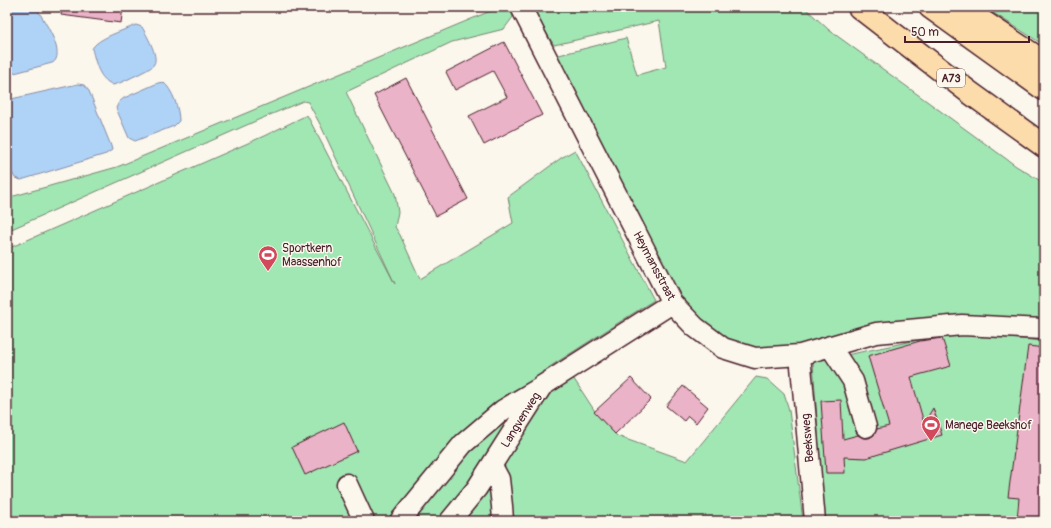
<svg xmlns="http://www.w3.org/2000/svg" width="1051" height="528" font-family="Pangolin,sans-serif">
	<rect width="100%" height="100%" fill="#fbf7ec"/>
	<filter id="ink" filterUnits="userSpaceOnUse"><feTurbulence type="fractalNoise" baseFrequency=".025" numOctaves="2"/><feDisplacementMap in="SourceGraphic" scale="8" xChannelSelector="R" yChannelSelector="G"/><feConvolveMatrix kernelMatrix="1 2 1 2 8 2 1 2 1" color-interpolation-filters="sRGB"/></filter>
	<g filter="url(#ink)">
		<path fill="#a1e7b3" stroke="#76836f" d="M 500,7 L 510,7 L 513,17 L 504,29 L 452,42 L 346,92 L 395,194 L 398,212 L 395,227 L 400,235 L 420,279 L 513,223 L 508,197 L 561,158 L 575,150 L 654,300 L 551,366 L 534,380 L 509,393 L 487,409 L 469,427 C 476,426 484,426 490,425 C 520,418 547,392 570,373 L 598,416 L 617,436 L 687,461 L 756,377 L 767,379 L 784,394 L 789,410 L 803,521 L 7,521 L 7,249 L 264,136 L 307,115 L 395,284 L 321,126 L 308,102 L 303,101 L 258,120 L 7,231 L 7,198 L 117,167 Z
			M 530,7 L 804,7 L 829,30 L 1016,166 L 1044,183 L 1044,321 L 784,351 L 736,347 L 677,302 L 555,56 L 626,38 L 637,75 L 666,67 L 659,21 L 554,45 Z
			M 984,7 L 1044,7 L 1044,45 Z
			M 951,333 L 1044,341 L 1044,521 L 824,521 L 813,362 Z"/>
		<path fill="#afd3f7" stroke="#878ba5" d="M 7,7 L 36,7 C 42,18 62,46 56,59 C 56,60 53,63 52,63 L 7,75 Z
			M 136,25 L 142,27 C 146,34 159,56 154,64 C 151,69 144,71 139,74 C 130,78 122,83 113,85 C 98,78 96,63 92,49 C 97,38 125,30 136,25 Z
			M 163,82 C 173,90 179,109 179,121 L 174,126 L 135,141 L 129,138 L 116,108 L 119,102 L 124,98 L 158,83 Z
			M 78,84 L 84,85 L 89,91 L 111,146 L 112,150 L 106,154 L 21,180 L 15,178 L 7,164 L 7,100 Z"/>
		<path fill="#ebb3c8" stroke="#4a1f2b" d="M 62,7 L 123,7 L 121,23 L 61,15 Z
			M 504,42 L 542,115 L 484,145 L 469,116 L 507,97 L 493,71 L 455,90 L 446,72 Z
			M 406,78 L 468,199 L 436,216 L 374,95 Z
			M 942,338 L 951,366 L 911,377 L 924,423 L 933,408 L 942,435 L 866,458 L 844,457 L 845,473 L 826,473 L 821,401 L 841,400 L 843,439 L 858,435 L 863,438 L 869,438 L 874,435 L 877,429 L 889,426 L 868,356 L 920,341 Z
			M 1028,346 L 1044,348 L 1044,521 L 1017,521 L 1019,498 L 1008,497 Z
			M 631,378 L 651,399 L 615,434 L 594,412 Z
			M 683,386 L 708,407 L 696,423 L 688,416 L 684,421 L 666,406 Z
			M 344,422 L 357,451 L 305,475 L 292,447 Z"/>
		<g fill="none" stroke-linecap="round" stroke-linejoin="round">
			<g stroke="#4a1f2b" stroke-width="23">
				<path id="minor" d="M 521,7 L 672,303 L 695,327 L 723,348 L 755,358 L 800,355 L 876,333 L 962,325 L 1044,329
					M 830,346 L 853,381 L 866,427
					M 800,355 L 815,521
					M 492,466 L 499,479 L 502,506 L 503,521
					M 347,484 L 364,521
					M 400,521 L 463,444 L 503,410 L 538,389
					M 450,521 L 477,488 L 542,386 L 672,303"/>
			</g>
			<g stroke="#4a1f2b" stroke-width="25">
				<path id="highway" d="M 859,7 L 969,92 L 1044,146
					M 930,7 L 1044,89
					M 961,7 L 1044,62"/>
			</g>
			<use href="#minor" stroke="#fbf7ec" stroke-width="20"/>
			<use href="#highway" stroke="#fddcac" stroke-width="22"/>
		</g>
	</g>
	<defs>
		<g id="stadium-pin" transform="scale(1)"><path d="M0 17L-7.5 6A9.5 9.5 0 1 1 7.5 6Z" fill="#d1495b" stroke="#fbf7ec"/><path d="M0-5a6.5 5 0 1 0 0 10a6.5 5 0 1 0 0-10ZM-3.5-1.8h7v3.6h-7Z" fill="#fff"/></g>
	</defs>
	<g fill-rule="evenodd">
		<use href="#stadium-pin" x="268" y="255"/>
		<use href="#stadium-pin" x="931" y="425"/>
	</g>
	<g text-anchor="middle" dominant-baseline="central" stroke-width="3" stroke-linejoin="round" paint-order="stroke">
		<rect fill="#fbf7ec" stroke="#7f6065" stroke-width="1" x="937" y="69" width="28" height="18" rx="3"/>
		<g font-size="11" font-weight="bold" fill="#4a1f2b">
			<text x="951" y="78">A73</text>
		</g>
		<g font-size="12" fill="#4a1f2b" stroke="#fbf7ec" text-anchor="start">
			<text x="282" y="248">Sportkern<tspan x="282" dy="14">Maassenhof</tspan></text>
			<text x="945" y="425">Manege Beekshof</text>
		</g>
		<g font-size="12" fill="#4a1f2b" stroke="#fbf7ec">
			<text transform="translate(654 266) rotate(62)">Heymansstraat</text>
			<text transform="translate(521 420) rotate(-58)">Langvenweg</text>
			<text transform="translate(808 438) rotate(-95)">Beeksweg</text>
		</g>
	</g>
	<rect width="1051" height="528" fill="none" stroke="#fbf7ec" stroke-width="24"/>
	<rect x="12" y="12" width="1027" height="504" fill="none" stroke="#4a1f2b" stroke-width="1.5" filter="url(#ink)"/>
	<path d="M905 36v6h124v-6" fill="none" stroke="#4a1f2b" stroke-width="2"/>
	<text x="911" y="36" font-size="12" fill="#4a1f2b" stroke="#fbf7ec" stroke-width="3" paint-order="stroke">50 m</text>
</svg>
